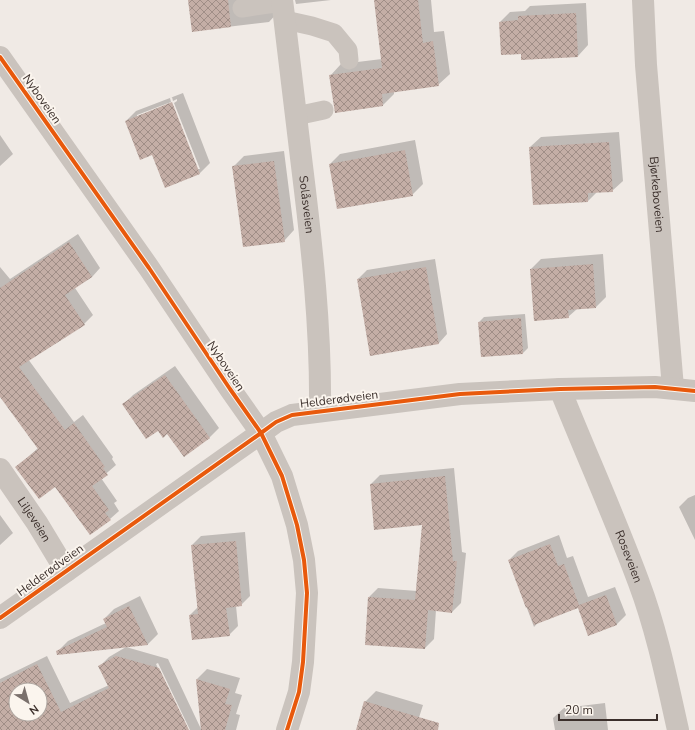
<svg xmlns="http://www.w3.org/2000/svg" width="695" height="730" font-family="'Nunito Sans',sans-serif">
	<defs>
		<pattern id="building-cross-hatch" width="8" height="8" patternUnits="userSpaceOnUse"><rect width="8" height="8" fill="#c4aea6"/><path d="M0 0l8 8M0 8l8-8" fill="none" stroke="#a08e87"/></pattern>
	</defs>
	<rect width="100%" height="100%" fill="#f0eae5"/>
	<path fill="#0003" fill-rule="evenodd" d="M 189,0 L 243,0 L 280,10 L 269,22 L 193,31 Z
		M 295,0 L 331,0 L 296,4 Z
		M 375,0 L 431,0 L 434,32 L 444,31 L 450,74 L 438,85 L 394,91 L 394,94 L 383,105 L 330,76 L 341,64 L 382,59 Z
		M 586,3 L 588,45 L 578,56 L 522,59 L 522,53 L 500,22 L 510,12 L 525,11 L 530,6 Z
		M 183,93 L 210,163 L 200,173 L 165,187 L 153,154 L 126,121 L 136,111 ZM 172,97 L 173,101 L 177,99 L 177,101 L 174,103 L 200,169 L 197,169 L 137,117 L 137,115 L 171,102 L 170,98 Z
		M 619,132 L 623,181 L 612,191 L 597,192 L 588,201 L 530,147 L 541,137 Z
		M 0,135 L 13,154 L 0,166 Z
		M 415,140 L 423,184 L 412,195 L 330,164 L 340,154 Z
		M 284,151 L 294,230 L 284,241 L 233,167 L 244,156 Z
		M 78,234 L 100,268 L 92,277 L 75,288 L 93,315 L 84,324 L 28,359 L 74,422 L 83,415 L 113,457 L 112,459 L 116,465 L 101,478 L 117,501 L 114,503 L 119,511 L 110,519 L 55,486 L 17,467 L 38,448 L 0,395 L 0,267 L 10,279 Z
		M 603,254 L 606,297 L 596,307 L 577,309 L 568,317 L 531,269 L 541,259 Z
		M 435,259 L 447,334 L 439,343 L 358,279 L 367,270 Z
		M 525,314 L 528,348 L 523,353 L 479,322 L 484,317 Z
		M 175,366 L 219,428 L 210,437 L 184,455 L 168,433 L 158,429 L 123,405 L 133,395 Z
		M 454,468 L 462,552 L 466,553 L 461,603 L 452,612 L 436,610 L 434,639 L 425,648 L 369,597 L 378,588 L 417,591 L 423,524 L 371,484 L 380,475 Z
		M 695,495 L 695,540 L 679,507 L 688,498 Z
		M 0,515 L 13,533 L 0,545 Z
		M 245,532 L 250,596 L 241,605 L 236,606 L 238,626 L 229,635 L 190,615 L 198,607 L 192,545 L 201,536 Z
		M 559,535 L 567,558 L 573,556 L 588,597 L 615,587 L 626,615 L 617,624 L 589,634 L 578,607 L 542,618 L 534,627 L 509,560 L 518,551 Z
		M 140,596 L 158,634 L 148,644 L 57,652 L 68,641 L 106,623 L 104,619 L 114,609 Z
		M 126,647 L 168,659 L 201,729 L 197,679 L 207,669 L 240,678 L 235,693 L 242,695 L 236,714 L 240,715 L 236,730 L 190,730 L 158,663 L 156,664 L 188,730 L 0,730 L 0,679 L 47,656 L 70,703 L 109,685 L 100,666 L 109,657 ZM 16,690 L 40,690 L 40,714 L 16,714 Z
		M 376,691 L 423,705 L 415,730 L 357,730 L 365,702 Z
		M 605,703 L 608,730 L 555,730 L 553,718 L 564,708 Z"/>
	<path fill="url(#building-cross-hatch)" fill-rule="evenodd" d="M 188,0 L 228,0 L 231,27 L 192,32 Z
		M 374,0 L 418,0 L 423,43 L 433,41 L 439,86 L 382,94 L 383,106 L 335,113 L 329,75 L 382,68 Z
		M 576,13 L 578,57 L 521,60 L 521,54 L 501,55 L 499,22 L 518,20 L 518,16 Z
		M 172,102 L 200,174 L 165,188 L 152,155 L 140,160 L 125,121 Z
		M 609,142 L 613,192 L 588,193 L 588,202 L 533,205 L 529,147 Z
		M 405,150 L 413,196 L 337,209 L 329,164 Z
		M 274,161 L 285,242 L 243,247 L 232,166 Z
		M 69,242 L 92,277 L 65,295 L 85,325 L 19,367 L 65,430 L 74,423 L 105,467 L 103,468 L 108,475 L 92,486 L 109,510 L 105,513 L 111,520 L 90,535 L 55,487 L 39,499 L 15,467 L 38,449 L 0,397 L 0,288 Z
		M 593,264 L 596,308 L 568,310 L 569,318 L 534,321 L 530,269 Z
		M 426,267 L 439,344 L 370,356 L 357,279 Z
		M 521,318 L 523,354 L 481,357 L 478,322 Z
		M 165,375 L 210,438 L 184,457 L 167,434 L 163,438 L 158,431 L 146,439 L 122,404 Z
		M 445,476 L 453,561 L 457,561 L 452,613 L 428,610 L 425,649 L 365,645 L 368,597 L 415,600 L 422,525 L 374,530 L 370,484 Z
		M 236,541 L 242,606 L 226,608 L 230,636 L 192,640 L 189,615 L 198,614 L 191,545 Z
		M 550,544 L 558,566 L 564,564 L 579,605 L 606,595 L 617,625 L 588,636 L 578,608 L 534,625 L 527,607 L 526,608 L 508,560 Z
		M 129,606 L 148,645 L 57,655 L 56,651 L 107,627 L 103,619 Z
		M 116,656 L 159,668 L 189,730 L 0,730 L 0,683 L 37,664 L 61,712 L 109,688 L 98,666 ZM 16,690 L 40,690 L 40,714 L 16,714 Z
		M 196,679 L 230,689 L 225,704 L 232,705 L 225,730 L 201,730 Z
		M 364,701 L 439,723 L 438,730 L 356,730 Z"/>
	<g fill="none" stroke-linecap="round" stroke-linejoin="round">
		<path stroke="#cac3bd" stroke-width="19" d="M 242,8 L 282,2
			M 285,20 L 312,26 L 334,33 L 348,50 L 349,60
			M 296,116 L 324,110"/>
		<g stroke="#cac3bd" stroke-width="22">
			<path id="s1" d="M 282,0 C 289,55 295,110 302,166 C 312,247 321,328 320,410"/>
			<path id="s2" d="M 643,0 L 646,65 L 673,388"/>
			<path d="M 0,57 L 149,268 L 230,389 L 261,433 L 282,476 L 297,525 L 304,560 L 307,593 L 303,662 L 299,692 L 287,730"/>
			<path id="s3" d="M 560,389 C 586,454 615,518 639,583 C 657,631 667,681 678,730"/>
			<path id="s4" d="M 0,469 L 37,523 L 66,571"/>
			<path d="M 0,618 L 261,433 L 276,422 L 292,415 L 460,394 L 560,389 L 655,387 L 695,391"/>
		</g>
		<g stroke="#fbf5ee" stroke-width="6">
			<path id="cycleway" d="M 0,57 L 149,268 L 230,389 L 261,433 L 282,476 L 297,525 L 304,560 L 307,593 L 303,662 L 299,692 L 287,730
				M 0,618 L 261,433 L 276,422 L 292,415 L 460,394 L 560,389 L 655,387 L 695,391"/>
		</g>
		<use href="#cycleway" stroke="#e8590c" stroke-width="4"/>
	</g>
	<g text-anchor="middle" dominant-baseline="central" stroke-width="4" stroke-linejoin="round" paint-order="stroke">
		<g font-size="12" fill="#3b2f2b" stroke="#fbf5ee">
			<text transform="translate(42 99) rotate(55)">Nyboveien</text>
			<text stroke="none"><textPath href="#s2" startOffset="195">Bjørkeboveien</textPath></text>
			<text stroke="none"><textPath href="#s1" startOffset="206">Solåsveien</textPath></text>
			<text transform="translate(226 366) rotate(56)">Nyboveien</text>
			<text transform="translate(339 399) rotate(-7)">Helderødveien</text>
			<text stroke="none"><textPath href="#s4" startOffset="61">Liljeveien</textPath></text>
			<text stroke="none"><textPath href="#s3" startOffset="181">Roseveien</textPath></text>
			<text transform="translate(50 570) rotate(-36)">Helderødveien</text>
		</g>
	</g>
	<g transform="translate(28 702) rotate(143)"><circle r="19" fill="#fbf5ee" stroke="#aea6a0"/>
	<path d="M0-3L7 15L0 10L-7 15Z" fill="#7a706c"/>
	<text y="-6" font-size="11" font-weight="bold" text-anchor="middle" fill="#3b2f2b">N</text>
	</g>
	<path d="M559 714v6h98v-6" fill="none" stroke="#3b2f2b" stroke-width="2"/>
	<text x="565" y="714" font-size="12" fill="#3b2f2b" stroke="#fbf5ee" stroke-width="3" paint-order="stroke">20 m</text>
</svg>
